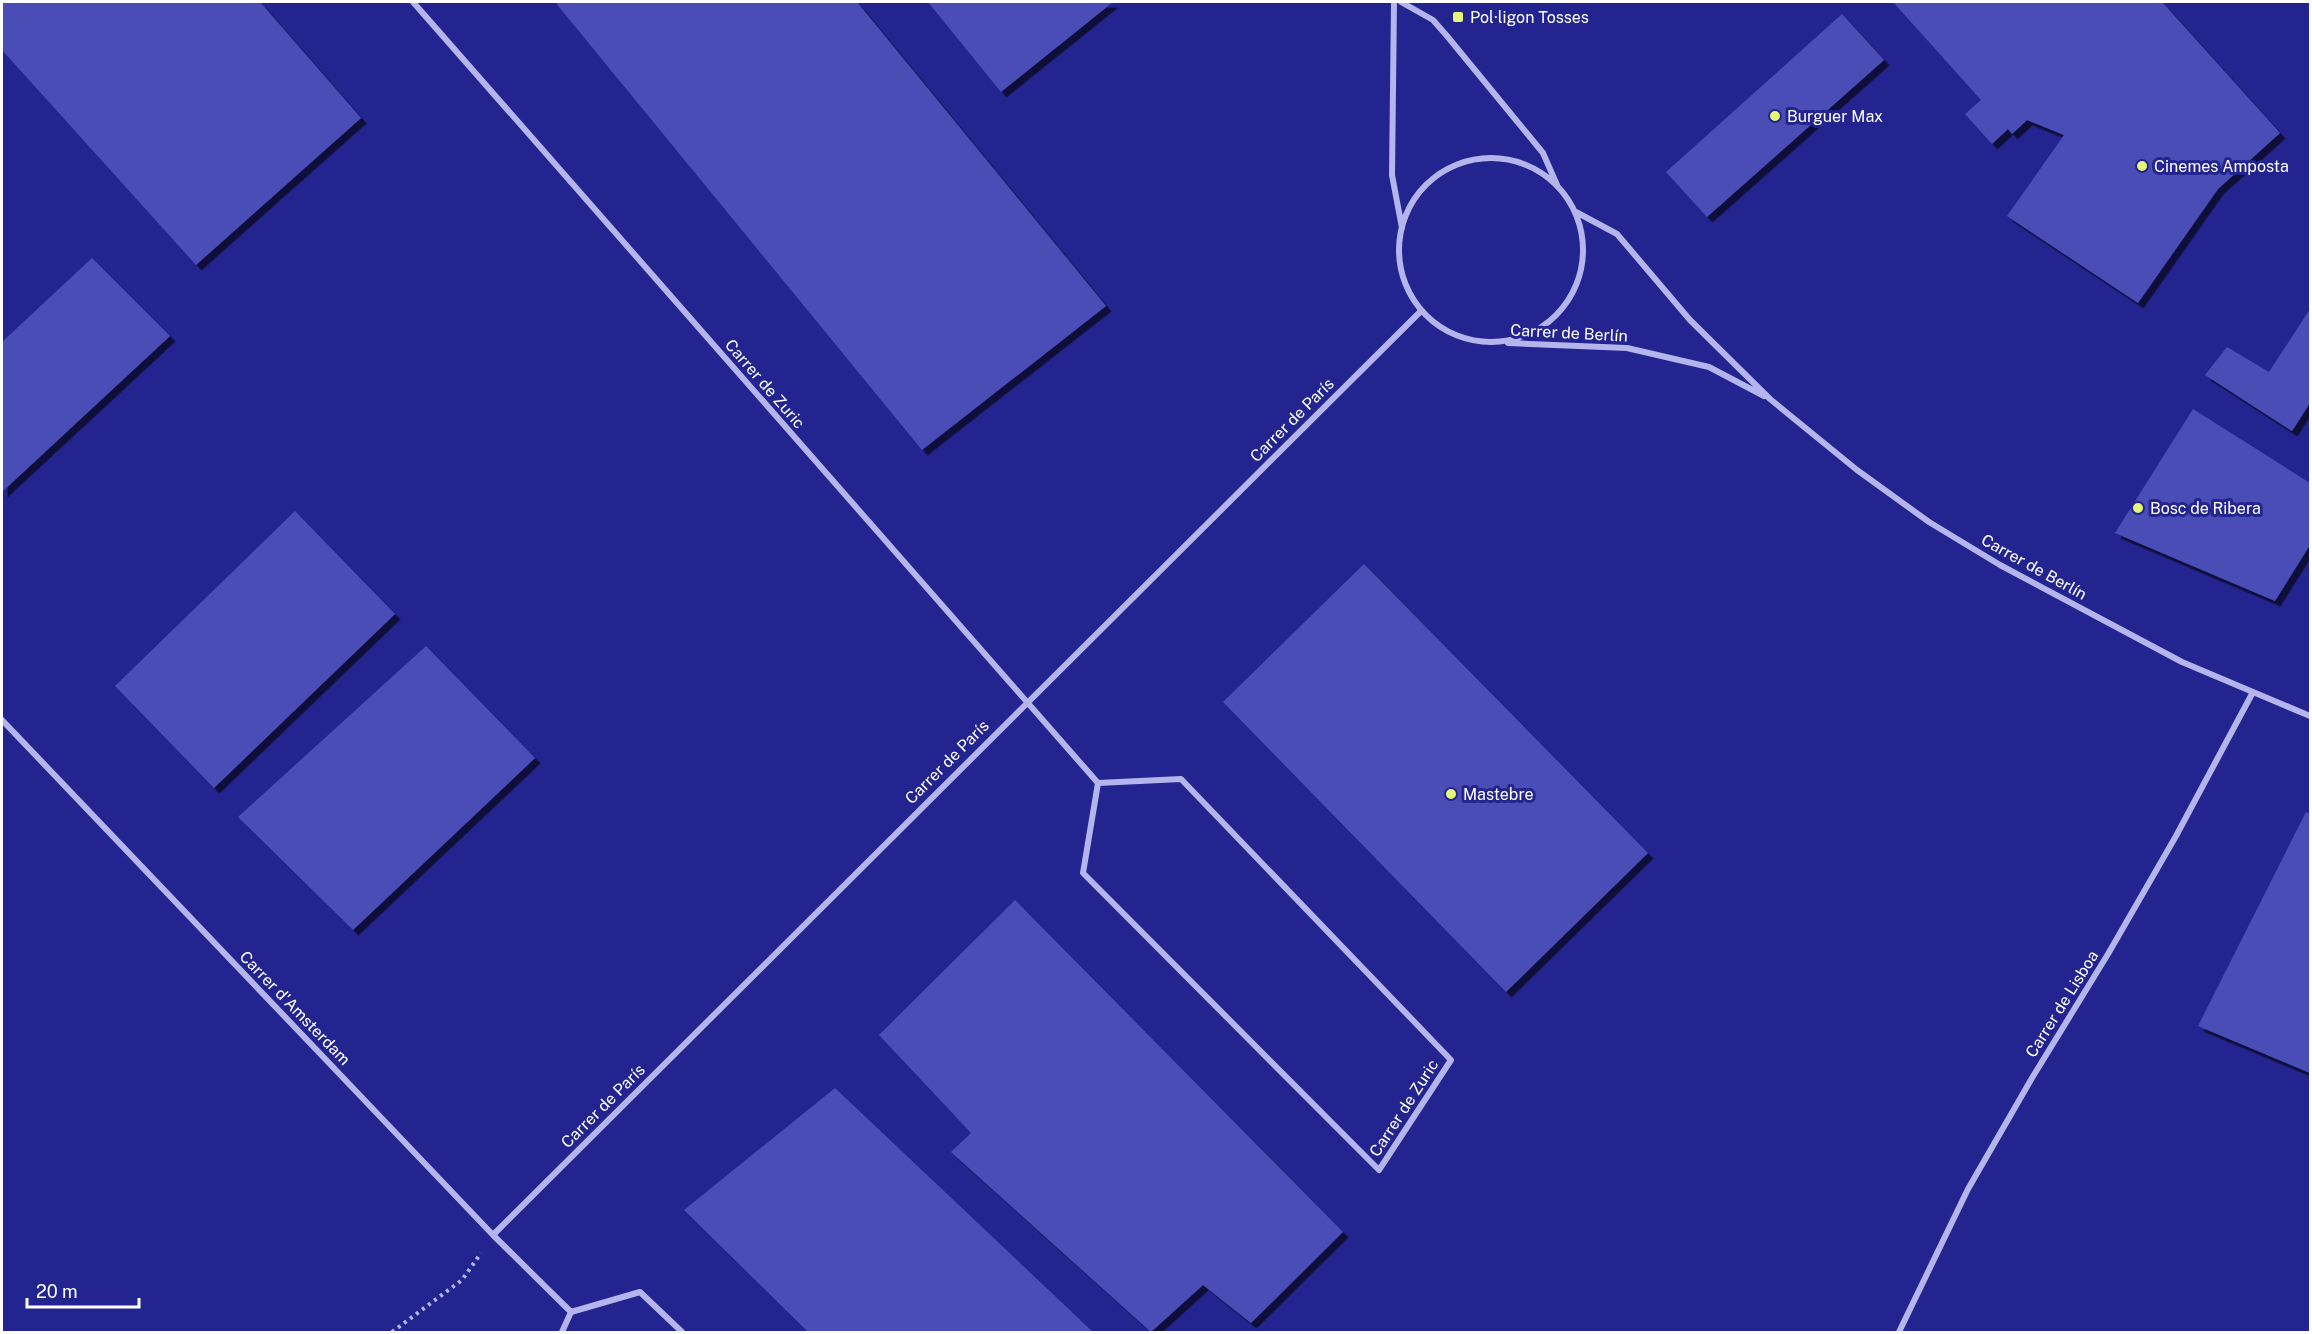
<svg xmlns="http://www.w3.org/2000/svg" width="2312" height="1334" font-family="'Public Sans',sans-serif">
	<defs>
		<filter id="shadow"><feDropShadow dx="5.5" dy="5.5" stdDeviation="0" flood-color="#0009"/></filter>
	</defs>
	<rect width="100%" height="100%" fill="#23248f"/>
	<path fill="#4b4db6" filter="url(#shadow)" d="M 2,2 L 260,2 L 361,118 L 196,265 L 2,50 Z
		M 555,2 L 857,2 L 1106,306 L 922,450 Z
		M 928,2 L 1113,2 L 1001,92 Z
		M 1893,2 L 2162,2 L 2280,133 L 2218,189 L 2138,303 L 2007,216 L 2064,135 L 2027,120 L 2012,134 L 2008,129 L 1992,144 L 1965,114 L 1981,100 Z
		M 1842,14 L 1884,60 L 1707,217 L 1666,172 Z
		M 92,258 L 170,336 L 2,492 L 2,342 Z
		M 2310,309 L 2310,403 L 2292,431 L 2205,375 L 2227,347 L 2269,372 Z
		M 2193,409 L 2310,483 L 2310,545 L 2275,601 L 2115,533 Z
		M 295,511 L 395,614 L 214,788 L 115,686 Z
		M 1364,564 L 1648,853 L 1506,992 L 1223,702 Z
		M 426,646 L 535,758 L 353,930 L 238,817 Z
		M 2306,812 L 2310,814 L 2310,1073 L 2198,1026 Z
		M 1015,900 L 1343,1232 L 1251,1323 L 1203,1285 L 1151,1332 L 951,1152 L 971,1133 L 879,1035 Z
		M 835,1088 L 1093,1332 L 808,1332 L 684,1210 Z"/>
	<g fill="none" stroke-linecap="round" stroke-linejoin="round">
		<path stroke="#b3b5ec" stroke-width="4" stroke-dasharray="3 4.5" stroke-linecap="butt" d="M 392,1332 L 462,1280 L 481,1253"/>
		<path stroke="#b3b5ec" stroke-width="6" d="M 413,2 L 1098,783
			M 1394,2 L 1392,175 L 1402,228
			M 1401,2 L 1433,20 L 1447,36 L 1543,153 L 1557,185
			M1399 250a92 92 0 1 1 184 0a92 92 0 1 1-184 0Z
			M 1576,212 L 1617,234 L 1690,320 L 1770,399 L 1857,470 L 1929,522 L 2000,565 L 2182,662 L 2310,716
			M 1508,343 L 1627,348 L 1709,367 L 1764,396
			M 2,720 L 493,1235 L 571,1312
			M 1181,779 L 1451,1060 L 1379,1170 L 1083,873 L 1098,783 Z
			M 493,1235 L 1421,311
			M 562,1332 L 571,1312 L 640,1292 L 682,1332
			M 1899,1332 L 1968,1189 L 2032,1078 L 2108,954 L 2176,836 L 2253,692"/>
	</g>
	<g fill="#e5f776" stroke="#23248f" stroke-width="2">
		<rect x="1452" y="11" width="12" height="12" rx="3"/>
		<circle cx="1775" cy="116" r="6"/>
		<circle cx="2142" cy="166" r="6"/>
		<circle cx="2138" cy="508" r="6"/>
		<circle cx="1451" cy="794" r="6"/>
	</g>
	<g text-anchor="middle" dominant-baseline="central" stroke-width="6" stroke-linejoin="round" paint-order="stroke">
		<g font-size="16" fill="#fff" stroke="#23248f" text-anchor="start">
			<text x="1470" y="17">Pol·ligon Tosses</text>
			<text x="1787" y="116">Burguer Max</text>
			<text x="2154" y="166">Cinemes Amposta</text>
			<text x="2150" y="508">Bosc de Ribera</text>
			<text x="1463" y="794">Mastebre</text>
		</g>
		<g font-size="16" fill="#fff" stroke="#23248f">
			<text transform="translate(1569 333) rotate(3)">Carrer de Berlín</text>
			<text transform="translate(765 384) rotate(49)">Carrer de Zuric</text>
			<text transform="translate(1292 420) rotate(-45)">Carrer de París</text>
			<text transform="translate(2034 567) rotate(29)">Carrer de Berlín</text>
			<text transform="translate(947 762) rotate(-45)">Carrer de París</text>
			<text transform="translate(2062 1004) rotate(-58)">Carrer de Lisboa</text>
			<text transform="translate(295 1008) rotate(46)">Carrer d'Amsterdam</text>
			<text transform="translate(603 1106) rotate(-45)">Carrer de París</text>
			<text transform="translate(1404 1108) rotate(-57)">Carrer de Zuric</text>
		</g>
	</g>
	<rect width="2312" height="1334" fill="none" stroke="#ffffff" stroke-width="6"/>
	<path d="M27 1298v9h112v-9" fill="none" stroke="#ffffff" stroke-width="3"/>
	<text x="36" y="1298" font-size="18" fill="#ffffff" stroke="#23248f" stroke-width="4.5" paint-order="stroke">20 m</text>
</svg>
